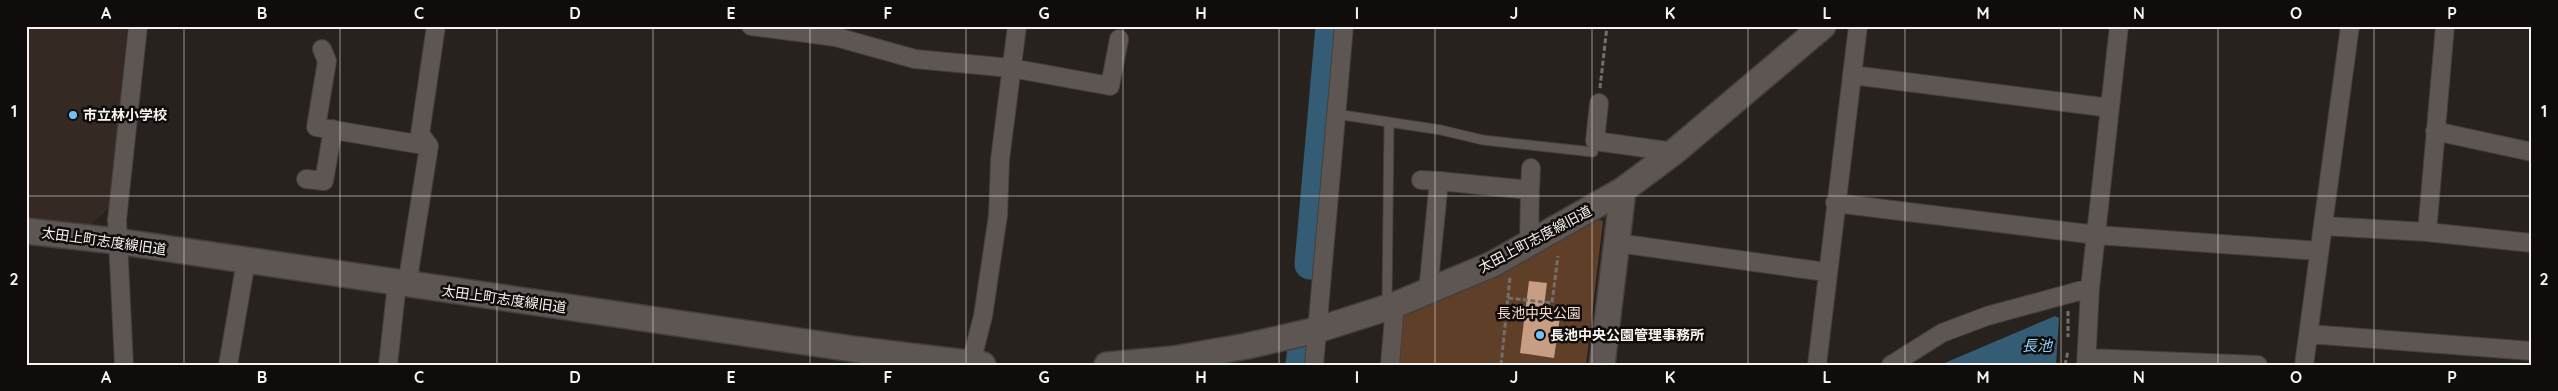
<svg xmlns="http://www.w3.org/2000/svg" width="2558" height="391" font-family="Quicksand,'Noto Sans JP',sans-serif">
	<rect width="100%" height="100%" fill="#28221f"/>
	<path fill="#352a23" d="M 26,26 L 127,26 L 112,204 L 89,227 L 26,219 Z"/>
	<path fill="#603f29" d="M 1598,219 L 1603,221 L 1586,365 L 1395,365 L 1399,317 L 1511,269 Z"/>
	<path fill="#355c75" d="M 2055,316 L 2059,318 L 2056,365 L 1940,365 Z"/>
	<g fill="none" stroke-linecap="round" stroke-linejoin="round">
		<path stroke="#355c75" stroke-width="31" d="M 1310,264 L 1331,26
			M 1301,365 L 1303,348"/>
	</g>
	<path fill="#c79d84" d="M 1529,281 L 1547,283 L 1543,314 L 1560,317 L 1554,358 L 1520,353 Z"/>
	<g fill="none" stroke-linecap="round" stroke-linejoin="round">
		<g stroke="#443f3c" stroke-width="11">
			<path id="lane" d="M 1336,114 L 1441,130 L 1483,140 L 1593,152 L 1595,141
				M 1387,305 L 1389,123"/>
		</g>
		<g stroke="#443f3c" stroke-width="20">
			<path id="street" d="M 751,26 L 836,37 L 915,59 L 1011,68 L 1110,86 L 1119,39
				M 322,49 L 327,61 L 316,127 L 429,146
				M 1852,75 L 2110,108
				M 1599,103 L 1595,141 L 1674,152
				M 2435,131 L 2532,152
				M 306,179 L 324,181 L 333,129
				M 1421,180 L 1439,181
				M 1530,190 L 1531,168
				M 1835,203 L 2097,235 L 2319,251
				M 2324,226 L 2427,232 L 2532,243
				M 2427,232 L 2445,26
				M 1617,243 L 1826,272
				M 407,285 L 429,146 L 420,134 L 436,26
				M 1428,291 L 1439,181 L 1530,190 L 1529,242
				M 2309,334 L 2532,351
				M 2087,358 L 2258,365
				M 971,363 L 983,316 L 998,215 L 1000,160 L 1017,26
				M 124,365 L 117,220 L 138,26
				M 228,365 L 246,261
				M 388,365 L 397,283
				M 1314,365 L 1344,26
				M 1390,365 L 1395,305
				M 1817,365 L 1858,26
				M 1891,365 L 1942,333 L 1987,316 L 2090,288
				M 2086,365 L 2090,288 L 2119,26
				M 2304,365 L 2350,26"/>
		</g>
		<g stroke="#443f3c" stroke-width="28">
			<path id="secondary" d="M 26,231 L 116,241 L 860,350 L 983,365
				M 1107,365 L 1174,359 L 1247,346 L 1317,330 L 1395,305 L 1493,264 L 1623,190 L 1674,152 L 1823,26
				M 1602,365 L 1623,190"/>
		</g>
		<path stroke="#746e6b" stroke-width="3" stroke-dasharray="5 2.5" stroke-linecap="butt" d="M 1600,88 L 1607,26
			M 1508,298 L 1552,303 L 1558,256
			M 2068,311 L 2068,337
			M 1501,365 L 1510,277
			M 2065,365 L 2068,351"/>
		<use href="#lane" stroke="#5d5652" stroke-width="9"/>
		<use href="#street" stroke="#5d5652" stroke-width="18"/>
		<use href="#secondary" stroke="#5d5652" stroke-width="25"/>
	</g>
	<path fill="none" stroke="#f7f3f0" stroke-width="1" stroke-opacity="0.55" d="M 184,26 L 184,365M 340,26 L 340,365M 497,26 L 497,365M 653,26 L 653,365M 810,26 L 810,365M 966,26 L 966,365M 1123,26 L 1123,365M 1279,26 L 1279,365M 1435,26 L 1435,365M 1592,26 L 1592,365M 1748,26 L 1748,365M 1905,26 L 1905,365M 2061,26 L 2061,365M 2218,26 L 2218,365M 2374,26 L 2374,365M 26,196 L 2532,196"/>
	<g fill="#71c1f5" stroke="#0f0c0b" stroke-width="2">
		<circle cx="73" cy="115" r="5"/>
		<circle cx="1540" cy="335" r="5"/>
	</g>
	<g text-anchor="middle" dominant-baseline="central" stroke-width="5" stroke-linejoin="round" paint-order="stroke">
		<g font-size="14" font-weight="bold" fill="#f7f3f0" stroke="#0f0c0b" text-anchor="start">
			<text x="83" y="115">市立林小学校</text>
			<text x="1550" y="335">長池中央公園管理事務所</text>
		</g>
		<g font-size="14" fill="#f7f3f0" stroke="#0f0c0b">
			<text transform="translate(1535 239) rotate(-28)">太田上町志度線旧道</text>
			<text transform="translate(104 241) rotate(8)">太田上町志度線旧道</text>
			<text transform="translate(504 299) rotate(8)">太田上町志度線旧道</text>
		</g>
		<g font-size="14" fill="#f5dbcb" stroke="#0f0c0b">
			<text x="1539" y="313">長池中央公園</text>
		</g>
		<g font-size="15" font-style="italic" fill="#8fd1fc" stroke="#0f0c0b">
			<text x="2037" y="345">長池</text>
		</g>
	</g>
	<rect width="2558" height="391" fill="none" stroke="#0f0c0b" stroke-width="55"/>
	<rect x="28" y="28" width="2502" height="336" fill="none" stroke="#f7f3f0" stroke-width="2"/>
	<g font-size="16" text-anchor="middle" font-weight="bold" fill="#f7f3f0">
		<text x="106" y="19">A</text>
		<text x="262" y="19">B</text>
		<text x="419" y="19">C</text>
		<text x="575" y="19">D</text>
		<text x="731" y="19">E</text>
		<text x="888" y="19">F</text>
		<text x="1044" y="19">G</text>
		<text x="1201" y="19">H</text>
		<text x="1357" y="19">I</text>
		<text x="1514" y="19">J</text>
		<text x="1670" y="19">K</text>
		<text x="1827" y="19">L</text>
		<text x="1983" y="19">M</text>
		<text x="2139" y="19">N</text>
		<text x="2296" y="19">O</text>
		<text x="2452" y="19">P</text>
		<text x="14" y="117">1</text>
		<text x="2544" y="117">1</text>
		<text x="14" y="285">2</text>
		<text x="2544" y="285">2</text>
		<text x="106" y="383">A</text>
		<text x="262" y="383">B</text>
		<text x="419" y="383">C</text>
		<text x="575" y="383">D</text>
		<text x="731" y="383">E</text>
		<text x="888" y="383">F</text>
		<text x="1044" y="383">G</text>
		<text x="1201" y="383">H</text>
		<text x="1357" y="383">I</text>
		<text x="1514" y="383">J</text>
		<text x="1670" y="383">K</text>
		<text x="1827" y="383">L</text>
		<text x="1983" y="383">M</text>
		<text x="2139" y="383">N</text>
		<text x="2296" y="383">O</text>
		<text x="2452" y="383">P</text>
	</g>
</svg>
